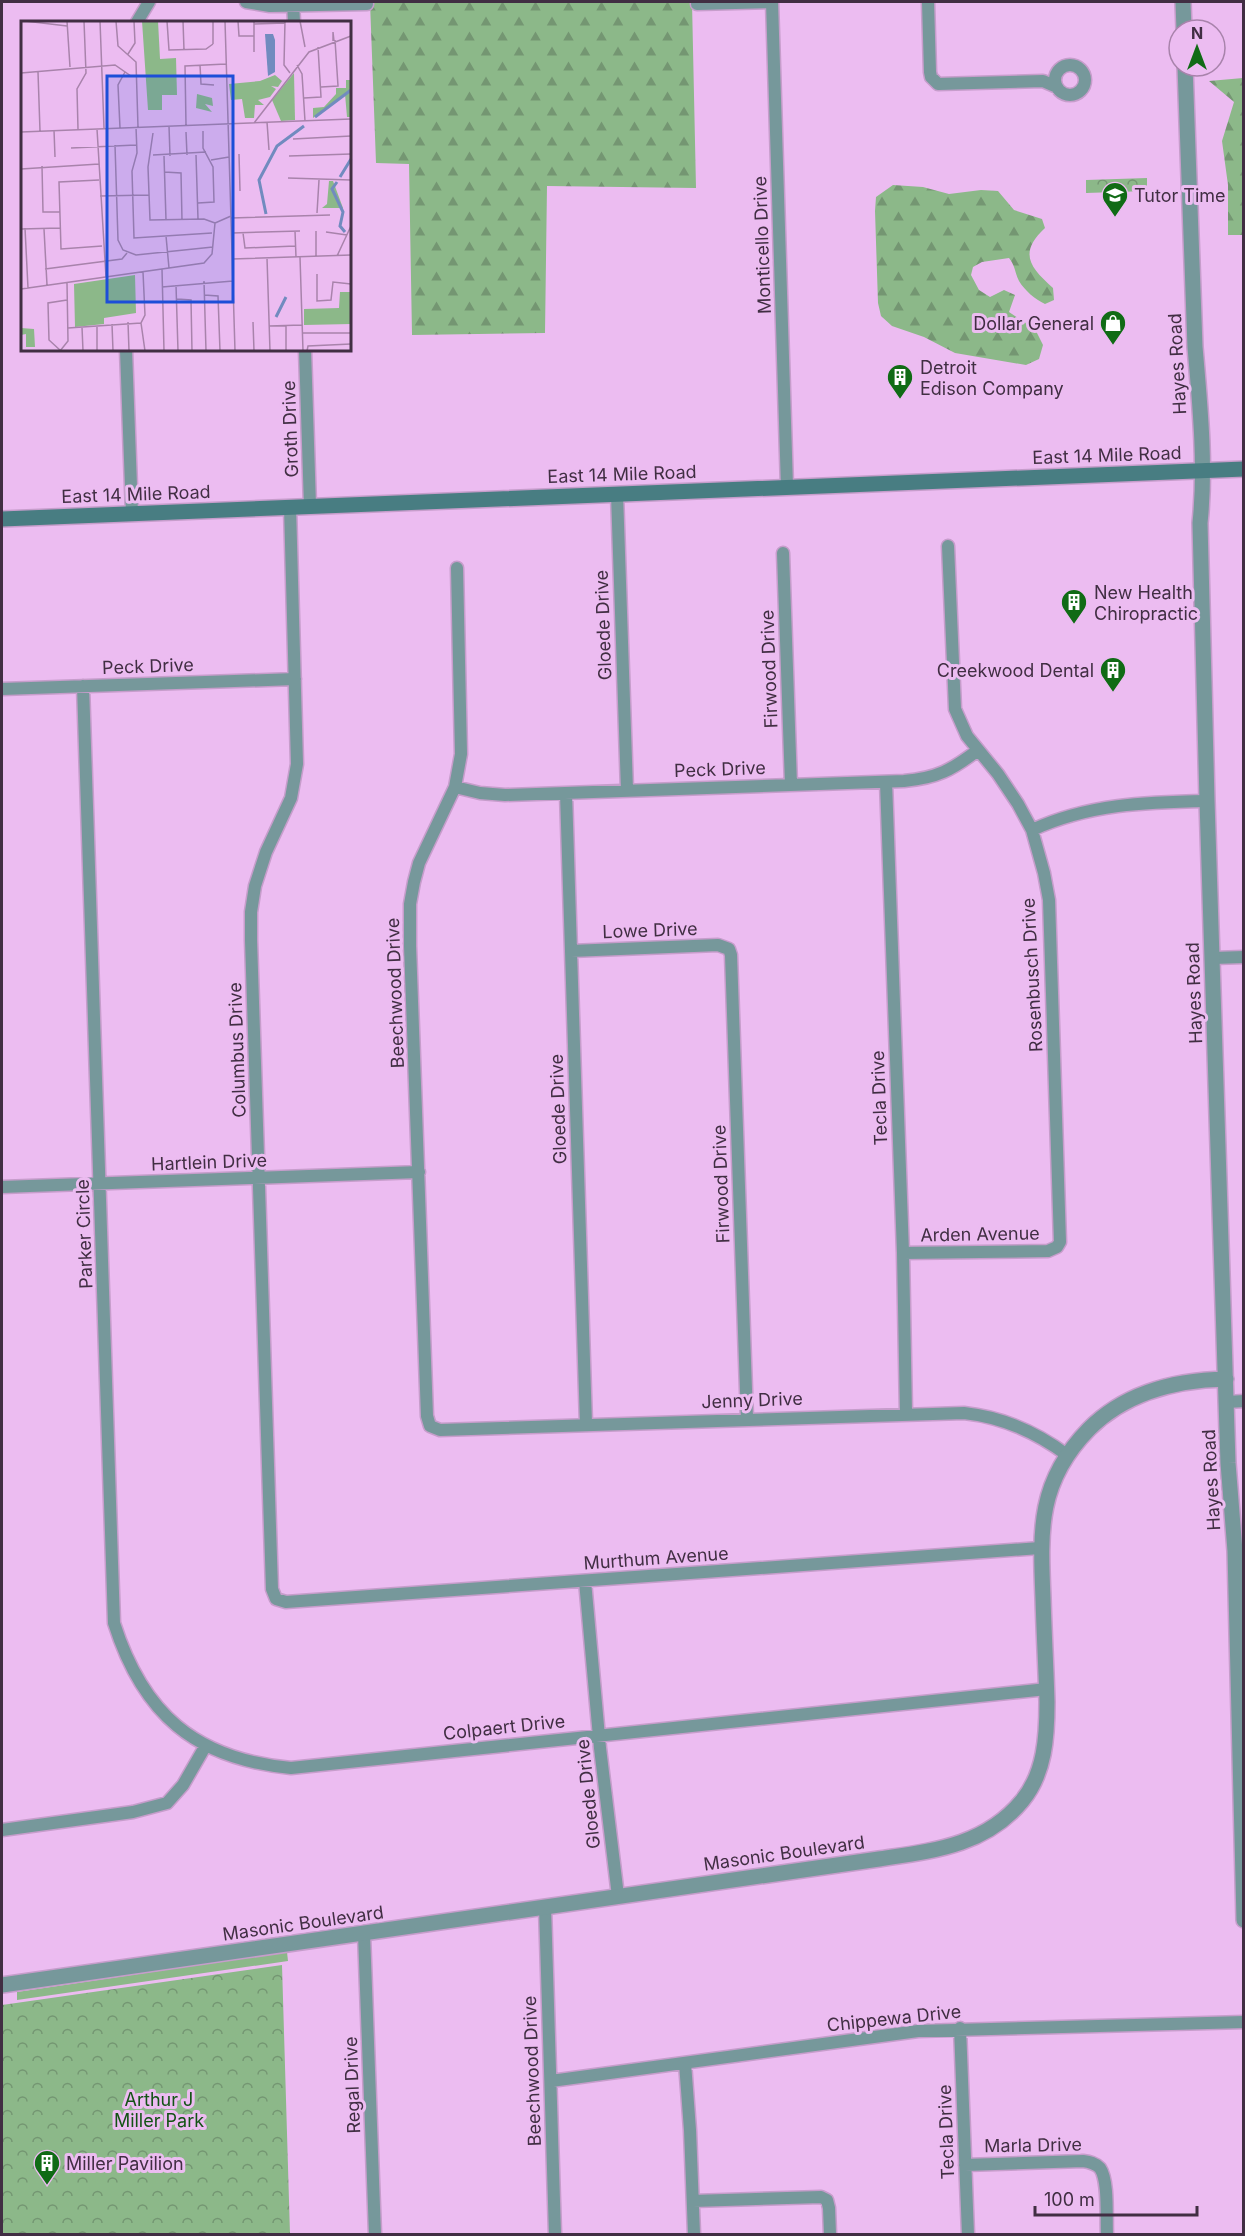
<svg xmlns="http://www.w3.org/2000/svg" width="1245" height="2236" font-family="Inter,sans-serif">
	<defs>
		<pattern id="forest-firs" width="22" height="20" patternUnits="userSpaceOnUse" patternTransform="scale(1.5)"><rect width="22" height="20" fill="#8cb889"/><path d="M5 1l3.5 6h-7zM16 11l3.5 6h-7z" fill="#749672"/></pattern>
		<pattern id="park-crowns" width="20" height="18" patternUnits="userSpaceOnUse" patternTransform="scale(1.5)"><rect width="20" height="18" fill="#8cb889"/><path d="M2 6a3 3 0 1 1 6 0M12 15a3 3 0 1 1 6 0" fill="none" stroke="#749672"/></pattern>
	</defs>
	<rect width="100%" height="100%" fill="#ecbcf1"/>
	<path fill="#8cb889" d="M 287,1952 L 288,1961 L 17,2000 L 17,1992 Z"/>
	<path fill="url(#forest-firs)" d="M 370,2 L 692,2 L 696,188 L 547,186 L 545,333 L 412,335 L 409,164 L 376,163 Z
		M 1243,78 L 1243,235 L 1228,235 L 1228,185 L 1222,141 L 1234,102 L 1209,81 Z
		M 893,185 L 923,187 L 949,194 L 981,190 L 998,191 L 1014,210 L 1042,219 L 1045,228 C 1018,253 1030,267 1053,288 L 1054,300 L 1045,304 C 1035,299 1025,291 1019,281 C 1015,273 1015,265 1009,258 L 982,262 L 973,267 L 971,275 L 979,290 L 990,297 L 1004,290 L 1015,295 L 1009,312 L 1035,329 L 1043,345 L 1039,359 L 1026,365 L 955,353 L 924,337 L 892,326 L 881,316 L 878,303 L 875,211 L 876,197 Z"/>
	<path fill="url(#park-crowns)" d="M 1147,178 L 1147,191 L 1086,193 L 1086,180 Z
		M 282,1965 L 290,2234 L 2,2234 L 2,2005 Z"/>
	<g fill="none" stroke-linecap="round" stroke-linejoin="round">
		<g stroke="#c69dcb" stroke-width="15">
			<path id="minor" d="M 246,2 L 270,6 L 367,4
				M 293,2 L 294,22
				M 772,2 L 787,487
				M 928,2 L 930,72 L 931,77 L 938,84 L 1043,81 L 1057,87
				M 697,4 L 772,2
				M 137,22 L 149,2
				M1055 80a15 15 0 1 1 30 0a15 15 0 1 1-30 0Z
				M 126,350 L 132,514
				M 305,350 L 310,506
				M 617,494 L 627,790
				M 290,507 L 297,764 L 291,798 L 266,852 L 255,886 L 251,912 L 251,940 L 272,1589 L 276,1599 L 286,1602 L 1040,1548
				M 783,553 L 791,785
				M 457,568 L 461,754 L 455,787 L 419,863 L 414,882 L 410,904 L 410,946 L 427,1416 L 430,1426 L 440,1430 L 964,1413 C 1002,1417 1036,1432 1067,1455
				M 83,686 L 114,1623 C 143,1714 195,1759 291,1768 L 1047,1689
				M 2,689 L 295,679
				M 886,782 L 903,1253 L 906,1413
				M 455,787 L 480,793 L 505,795 L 904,781 C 937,778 952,770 978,750
				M 566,793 L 586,1424
				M 1032,830 C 1088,804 1146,802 1207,801
				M 571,951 L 718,945 L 729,949 L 731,955 L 747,1419
				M 1213,958 L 1244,957
				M 2,1187 L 419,1172
				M 903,1253 L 1048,1251 L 1057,1247 L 1060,1242 L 1049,900 L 1044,873 L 1032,830 L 1018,804 L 998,774 L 967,736 L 955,709 L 948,546
				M 1227,1402 L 1244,1401
				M 585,1581 L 600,1748 L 618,1896
				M 2,1830 L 133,1812 L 167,1803 L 183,1785 L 206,1745
				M 545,1907 L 555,2234
				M 364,1934 L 375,2234
				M 960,2028 L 968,2234
				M 685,2063 L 690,2130 L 694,2234
				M 551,2081 L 918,2031 L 1244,2022
				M 965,2165 L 1083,2161 C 1090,2162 1095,2163 1100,2168 C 1109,2181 1106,2218 1107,2234
				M 693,2201 L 821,2197 L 827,2200 L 829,2208 L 830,2234"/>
		</g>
		<g stroke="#c69dcb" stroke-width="18">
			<path id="tertiary" d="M 1183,2 L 1184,30
				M 1185,66 L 1195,347 C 1200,405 1206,466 1200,523 L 1207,801 L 1228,1463 L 1235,1551 L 1244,1920
				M 2,1985 L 879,1859 C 932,1851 985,1846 1022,1801 C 1045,1773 1047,1737 1047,1702 C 1046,1667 1044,1633 1043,1598 C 1040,1529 1038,1481 1089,1429 C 1126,1392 1175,1380 1226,1379"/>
		</g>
		<g stroke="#c69dcb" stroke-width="18">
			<path id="secondary" d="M 2,519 L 1244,469"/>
		</g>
		<use href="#minor" stroke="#76989b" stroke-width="12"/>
		<use href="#tertiary" stroke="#76989b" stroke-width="15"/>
		<use href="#secondary" stroke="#487d82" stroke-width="15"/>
	</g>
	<defs>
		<g id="school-pin" transform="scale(1.35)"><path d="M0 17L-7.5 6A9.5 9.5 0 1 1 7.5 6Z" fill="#106b15" stroke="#ecbcf1"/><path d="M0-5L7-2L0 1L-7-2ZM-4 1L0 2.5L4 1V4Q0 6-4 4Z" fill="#fff"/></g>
		<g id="shop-pin" transform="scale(1.35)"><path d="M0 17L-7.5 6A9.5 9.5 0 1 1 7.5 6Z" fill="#106b15" stroke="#ecbcf1"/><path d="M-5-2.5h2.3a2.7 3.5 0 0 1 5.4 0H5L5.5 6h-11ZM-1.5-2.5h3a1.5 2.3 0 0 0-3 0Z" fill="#fff"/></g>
		<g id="building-pin" transform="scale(1.35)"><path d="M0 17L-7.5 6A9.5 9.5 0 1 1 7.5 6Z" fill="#106b15" stroke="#ecbcf1"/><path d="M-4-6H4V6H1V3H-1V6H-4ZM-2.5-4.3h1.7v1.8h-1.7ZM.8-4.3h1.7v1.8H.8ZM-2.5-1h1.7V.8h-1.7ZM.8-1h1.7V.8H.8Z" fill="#fff"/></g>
	</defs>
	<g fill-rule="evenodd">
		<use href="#school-pin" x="1115" y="195"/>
		<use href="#shop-pin" x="1113" y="323"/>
		<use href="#building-pin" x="900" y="377"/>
		<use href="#building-pin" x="1074" y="602"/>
		<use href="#building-pin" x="1113" y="670"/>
		<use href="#building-pin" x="47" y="2163"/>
	</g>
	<g text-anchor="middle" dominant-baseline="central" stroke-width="6" stroke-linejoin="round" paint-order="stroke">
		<g font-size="18" fill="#412e43" stroke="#ecbcf1" text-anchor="start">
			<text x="1134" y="195">Tutor Time</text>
			<text x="1094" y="323" text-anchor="end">Dollar General</text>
			<text x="920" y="367">Detroit<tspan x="920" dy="21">Edison Company</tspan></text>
			<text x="1094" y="592">New Health<tspan x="1094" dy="21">Chiropractic</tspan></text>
			<text x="1094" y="670" text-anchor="end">Creekwood Dental</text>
			<text x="66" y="2163">Miller Pavilion</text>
		</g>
		<g font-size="18" fill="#412e43" stroke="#ecbcf1">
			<text transform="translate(762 245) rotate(-92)">Monticello Drive</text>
			<text transform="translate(1177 364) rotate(-93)">Hayes Road</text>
			<text transform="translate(290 429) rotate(-92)">Groth Drive</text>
			<text transform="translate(1107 455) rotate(-2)">East 14 Mile Road</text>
			<text transform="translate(622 474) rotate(-2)">East 14 Mile Road</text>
			<text transform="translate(136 494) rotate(-2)">East 14 Mile Road</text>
			<text transform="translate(603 625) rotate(-92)">Gloede Drive</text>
			<text transform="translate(148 666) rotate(-2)">Peck Drive</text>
			<text transform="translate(769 669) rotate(-92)">Firwood Drive</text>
			<text transform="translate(720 769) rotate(-2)">Peck Drive</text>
			<text transform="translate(650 930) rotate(-2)">Lowe Drive</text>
			<text transform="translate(1032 975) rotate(-93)">Rosenbusch Drive</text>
			<text transform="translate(395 993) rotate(-92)">Beechwood Drive</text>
			<text transform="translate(1194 993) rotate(-92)">Hayes Road</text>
			<text transform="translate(237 1050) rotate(-92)">Columbus Drive</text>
			<text transform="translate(879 1098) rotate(-92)">Tecla Drive</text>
			<text transform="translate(558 1109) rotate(-92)">Gloede Drive</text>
			<text transform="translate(209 1162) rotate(-2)">Hartlein Drive</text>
			<text transform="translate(721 1184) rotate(-92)">Firwood Drive</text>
			<text transform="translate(84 1234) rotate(-92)">Parker Circle</text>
			<text transform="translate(980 1234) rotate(-1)">Arden Avenue</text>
			<text transform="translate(752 1400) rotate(-2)">Jenny Drive</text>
			<text transform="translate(1211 1480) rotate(-93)">Hayes Road</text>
			<text transform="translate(656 1558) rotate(-4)">Murthum Avenue</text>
			<text transform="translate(504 1727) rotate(-6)">Colpaert Drive</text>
			<text transform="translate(588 1794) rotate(-96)">Gloede Drive</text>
			<text transform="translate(784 1853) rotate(-8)">Masonic Boulevard</text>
			<text transform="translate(303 1923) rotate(-8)">Masonic Boulevard</text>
			<text transform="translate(894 2018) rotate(-6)">Chippewa Drive</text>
			<text transform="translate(532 2071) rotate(-92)">Beechwood Drive</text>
			<text transform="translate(352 2085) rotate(-92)">Regal Drive</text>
			<text transform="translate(946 2132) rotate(-92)">Tecla Drive</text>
			<text transform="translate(1033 2145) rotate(-1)">Marla Drive</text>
		</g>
		<g font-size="18" fill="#125314" stroke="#ecbcf1">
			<text x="159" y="2099">Arthur J<tspan x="159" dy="21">Miller Park</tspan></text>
		</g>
	</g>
	<g transform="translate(21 21)">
		<rect width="330" height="330" fill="#ecbcf1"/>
		<path d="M 0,307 L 13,308 L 14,326 L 5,326 L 5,313 L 0,314 Z" fill="#8cb889"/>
		<path d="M 121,0 L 137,0 L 139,38 L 155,37 L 156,74 L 141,74 L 141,89 L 127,89 ZM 254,54 L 261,60 L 257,66 L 250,65 L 255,68 L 249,76 L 237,79 L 243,84 L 234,84 L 233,97 L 224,97 L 221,78 L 210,79 L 208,63 L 239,60 ZM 176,73 L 191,77 L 192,85 L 184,83 L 191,91 L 175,87 Z" fill="#8cb889"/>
		<path d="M 273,52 L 274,99 L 260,100 L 251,79 Z" fill="#8cb889"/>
		<path d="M 325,59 L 330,59 L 330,96 L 326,96 L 324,73 L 292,97 L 292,87 L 303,86 L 315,73 L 315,67 L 325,67 ZM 308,160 L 312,160 L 322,187 L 301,187 L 306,183 ZM 114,254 L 115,292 L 83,297 L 83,303 L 54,306 L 53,263 ZM 319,271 L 330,271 L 330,303 L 283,304 L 283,288 L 318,287 Z" fill="#8cb889"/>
		<path d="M 244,13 L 252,13 L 254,19 L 254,51 L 247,55 Z" fill="#718bbf"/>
		<path fill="none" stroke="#718bbf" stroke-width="3" d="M 294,96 L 330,69M 319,156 L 330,138M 316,161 L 311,168 L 322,191 L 319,205 L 324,211M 245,193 L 238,159 L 256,125 L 283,105M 255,296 L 265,276"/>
		<path fill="none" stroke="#a883ab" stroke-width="1.5" d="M 4,0 L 46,5M 46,0 L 49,46M 79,0 L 83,107M 95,0 L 97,25 L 115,41 L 117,106M 146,0 L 148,29 L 185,28 L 192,23M 162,0 L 163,29M 204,0 L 214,330M 217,0 L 218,15 L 233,15M 233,0 L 233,31M 264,0 L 263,44 L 269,52M 279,0 L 284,26M 233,3 L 264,2M 312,20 L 312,11 L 313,20M 192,23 L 192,0M 107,33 L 114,22 L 113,0M 179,44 L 180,63 L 193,64M 276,44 L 281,53 L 284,100M 17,51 L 19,110M 0,52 L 94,44 L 110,55 L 123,55M 300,66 L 317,65 L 314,19M 283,77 L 300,76 L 297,26M 246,101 L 248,129M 233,102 L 288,31 L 330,15M 165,104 L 164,45 L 205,43M 148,105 L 149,135M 115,106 L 116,132 L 111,150 L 113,217 L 191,212M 99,107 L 97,64 L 104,51M 57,108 L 56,68 L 65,52 L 63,0M 76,108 L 85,256M 33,109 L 34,136M 0,111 L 330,98M 165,111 L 166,134M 132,112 L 127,146 L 129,199 L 183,198 L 194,202M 272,118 L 330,115M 94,124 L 97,219 L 102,229 L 115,234 L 192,226M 50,127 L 115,124M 218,133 L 219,170M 132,134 L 185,131M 175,134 L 177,198M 143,135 L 145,199M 268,135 L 330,133M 190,139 L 208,136M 21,145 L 22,191 L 39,191M 0,148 L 78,143M 143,151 L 160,152 L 161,199M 0,152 L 0,182M 267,157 L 330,159M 78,159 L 38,161 L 40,228 L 81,225M 79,175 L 128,174M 177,182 L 193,181 L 192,146 L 182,127 L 182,110M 296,192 L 298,159M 210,197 L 309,194M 4,207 L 7,267M 0,208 L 39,207M 23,208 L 26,264M 274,210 L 275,236M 295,210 L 295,235M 305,211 L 326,214M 211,212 L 279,210M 222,212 L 224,227 L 274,225M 145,215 L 148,247M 316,235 L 330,205M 279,236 L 282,330M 246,237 L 249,330M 211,238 L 330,234M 24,248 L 101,238 L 106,232M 141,248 L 143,330M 122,251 L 124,294 L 120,302 L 124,330M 296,253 L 296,280 L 310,279 L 312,261 L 330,263M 183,260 L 185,330M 155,264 L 157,330M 141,266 L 212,260M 0,268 L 183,242 L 191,233 L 194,202 L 210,195M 183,274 L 197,275 L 199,330M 156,278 L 170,279 L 171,330M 107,301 L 108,330M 232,301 L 233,330M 91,303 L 92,330M 265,304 L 265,330M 76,305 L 76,330M 248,305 L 281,304M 61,306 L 62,330M 47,307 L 120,302M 282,312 L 330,312M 39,330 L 47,320 L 46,262M 40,330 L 28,319 L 27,282 L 46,279M 286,330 L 287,325 L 330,323"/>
		<path fill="#1d4ed8" fill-opacity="0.15" stroke="#1d4ed8" stroke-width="3" d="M 86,55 L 212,55 L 212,281 L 86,281 Z"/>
		<rect width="330" height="330" fill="none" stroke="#412e43" stroke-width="3"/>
	</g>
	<rect width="1245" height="2236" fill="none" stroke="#412e43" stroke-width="6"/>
	<g transform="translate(1197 48)"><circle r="28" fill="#ecbcf1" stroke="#a883ab" stroke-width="1.5"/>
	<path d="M0-4.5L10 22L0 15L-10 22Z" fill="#106b15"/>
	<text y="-9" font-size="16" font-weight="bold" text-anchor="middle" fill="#412e43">N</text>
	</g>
	<path d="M1035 2206v9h162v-9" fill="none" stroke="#412e43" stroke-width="3"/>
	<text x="1044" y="2206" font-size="18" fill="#412e43" stroke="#ecbcf1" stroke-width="4.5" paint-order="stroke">100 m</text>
</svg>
